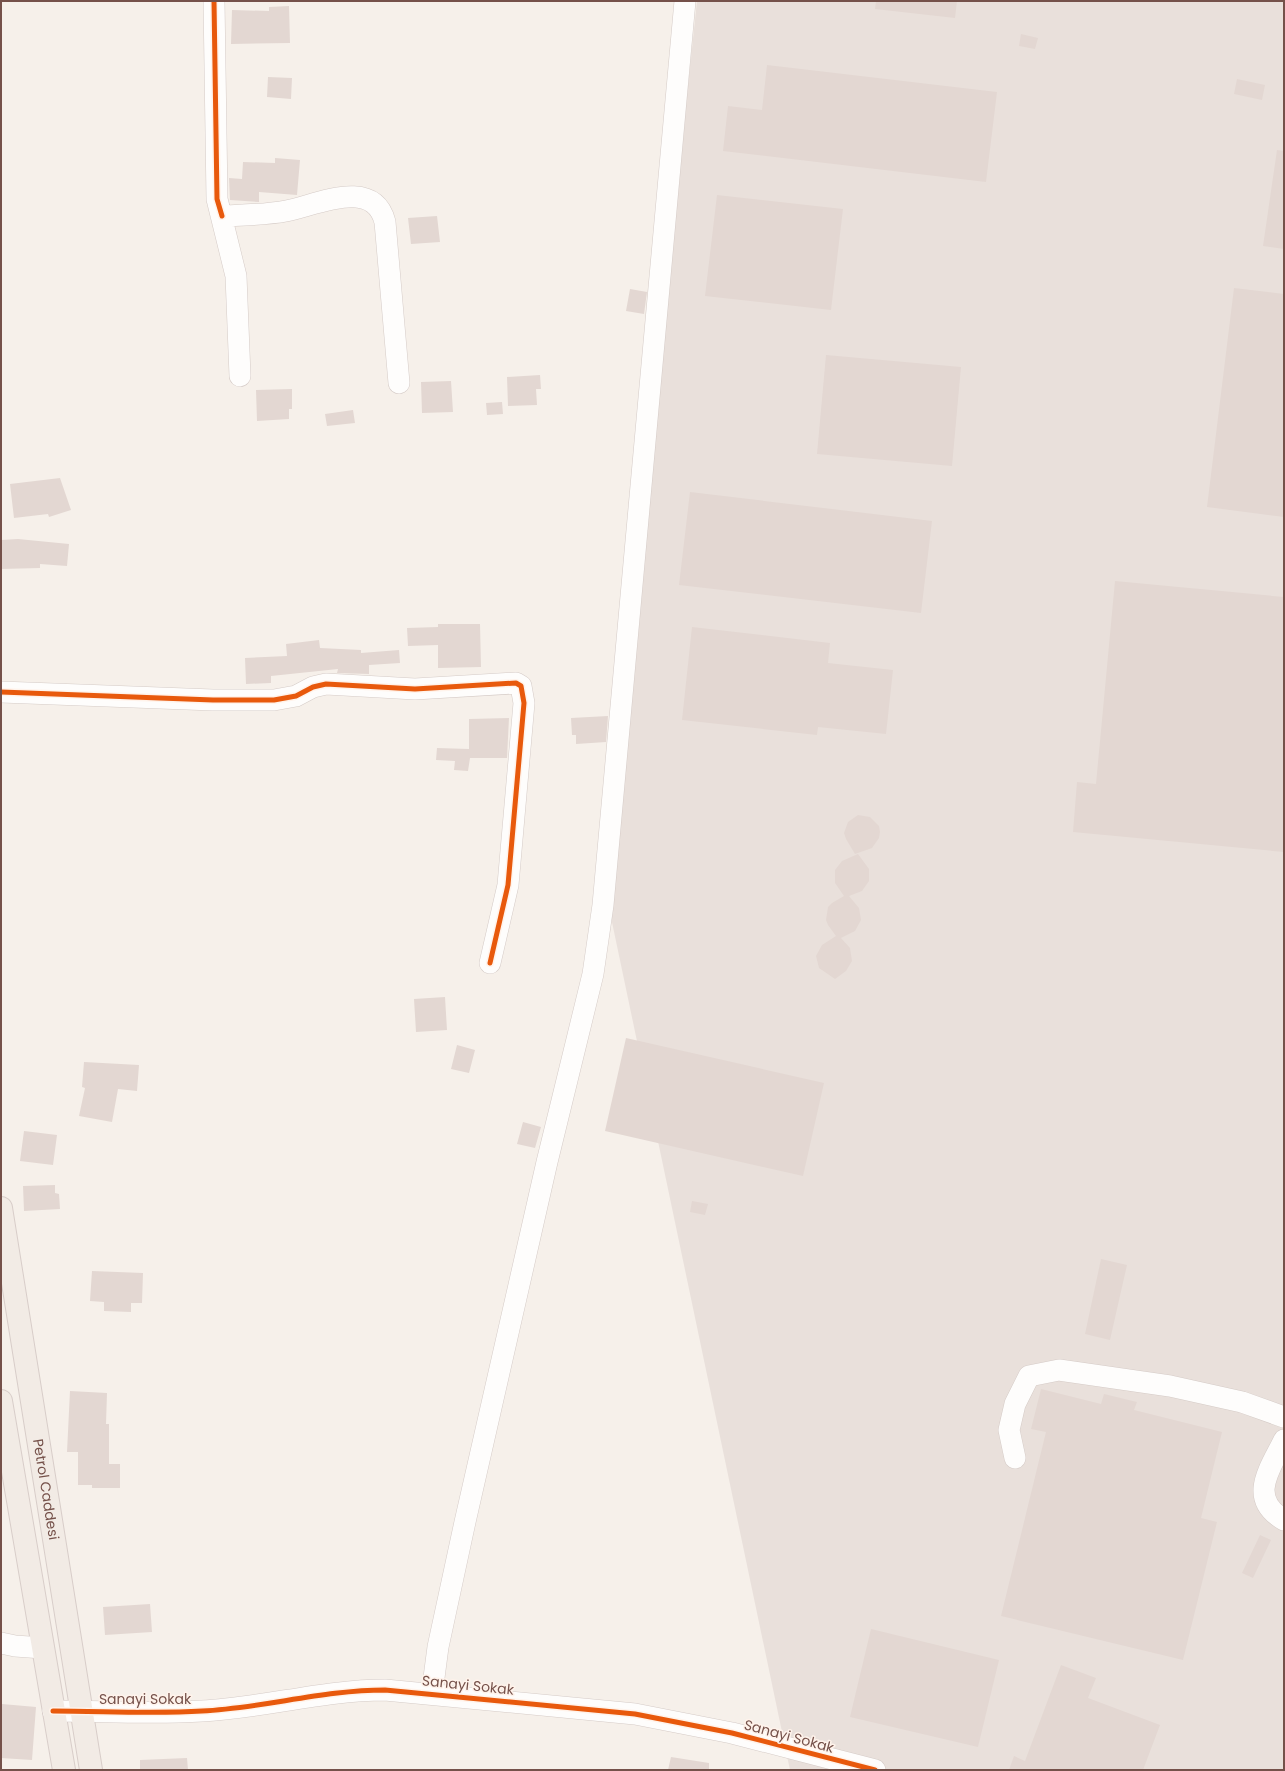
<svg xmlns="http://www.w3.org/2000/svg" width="1285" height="1771" font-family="Poppins,sans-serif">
	<rect width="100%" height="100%" fill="#f6f0ea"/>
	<path fill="#e9e0db" d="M 697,1 L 1284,1 L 1284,1770 L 790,1770 L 604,884 Z"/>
	<path fill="#e3d7d2" d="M 876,1 L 957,1 L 955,18 L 875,9 Z
		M 289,6 L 290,43 L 231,44 L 232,10 L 269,11 L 269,7 Z
		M 1021,34 L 1038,38 L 1035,49 L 1019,46 Z
		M 767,65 L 997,92 L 986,182 L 723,151 L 728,106 L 762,110 Z
		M 268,77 L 292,78 L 291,99 L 267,97 Z
		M 1237,79 L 1265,85 L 1262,100 L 1234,94 Z
		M 1277,150 L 1284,151 L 1284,249 L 1263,246 Z
		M 275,158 L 300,160 L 297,195 L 259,192 L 259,202 L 230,200 L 229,178 L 242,179 L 243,162 L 275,163 Z
		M 717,195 L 843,209 L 831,310 L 705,296 Z
		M 437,216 L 440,242 L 411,244 L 408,218 Z
		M 1234,288 L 1284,294 L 1284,517 L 1207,507 Z
		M 630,289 L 647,292 L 644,314 L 626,311 Z
		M 826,355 L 961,367 L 952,466 L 817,454 Z
		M 540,375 L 541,389 L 536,389 L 537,405 L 508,406 L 507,377 Z
		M 451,381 L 453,412 L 422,413 L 421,382 Z
		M 292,389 L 292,409 L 289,409 L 289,419 L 257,421 L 256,390 Z
		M 502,402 L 503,414 L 487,415 L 486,403 Z
		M 353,410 L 355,423 L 327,426 L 325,414 Z
		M 60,478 L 71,510 L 49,517 L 48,514 L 14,518 L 10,484 Z
		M 690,492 L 932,521 L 921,613 L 679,585 Z
		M 18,539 L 69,544 L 67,566 L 40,564 L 40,568 L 1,569 L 1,540 Z
		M 1115,581 L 1284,597 L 1284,852 L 1073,832 L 1077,782 L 1096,784 Z
		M 438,624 L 480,624 L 481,667 L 438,668 L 438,645 L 408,646 L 407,628 L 438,627 Z
		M 692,627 L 830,643 L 828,663 L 893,670 L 886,734 L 818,727 L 817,735 L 682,720 Z
		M 319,640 L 320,648 L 361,650 L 361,653 L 399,650 L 400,663 L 369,665 L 369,674 L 337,673 L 338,669 L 271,676 L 271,683 L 246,684 L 245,658 L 287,656 L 286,644 Z
		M 608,716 L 606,742 L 576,744 L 576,735 L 572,735 L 571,718 Z
		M 509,718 L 507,758 L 470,758 L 468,771 L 454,770 L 455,761 L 436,760 L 437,748 L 469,749 L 469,719 Z
		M 858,815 L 870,817 L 879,826 L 880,832 L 879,838 L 872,848 L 855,854 L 846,839 L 844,833 L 848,822 Z
		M 858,854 L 869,869 L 869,881 L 862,891 L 849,896 L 859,908 L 861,920 L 855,931 L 841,938 L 850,948 L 852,961 L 846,971 L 835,979 L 819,968 L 816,956 L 822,945 L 836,936 L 828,925 L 826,920 L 828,907 L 832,903 L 844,896 L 835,883 L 835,870 L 842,861 Z
		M 445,997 L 447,1030 L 416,1032 L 414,999 Z
		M 626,1038 L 824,1083 L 803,1176 L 605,1131 Z
		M 457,1045 L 475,1050 L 469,1073 L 451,1069 Z
		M 84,1062 L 139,1065 L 137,1091 L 118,1089 L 112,1122 L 79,1116 L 85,1088 L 82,1087 Z
		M 523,1122 L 541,1127 L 535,1148 L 517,1144 Z
		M 24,1131 L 57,1135 L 53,1165 L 20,1161 Z
		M 55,1185 L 55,1193 L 59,1194 L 60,1209 L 24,1211 L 23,1186 Z
		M 692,1201 L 708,1204 L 705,1215 L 690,1212 Z
		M 1101,1259 L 1127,1265 L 1110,1340 L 1085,1334 Z
		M 92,1271 L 143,1273 L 142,1303 L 131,1303 L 131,1312 L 104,1311 L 104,1302 L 90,1301 Z
		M 1041,1389 L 1101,1404 L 1104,1394 L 1137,1402 L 1134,1410 L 1222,1432 L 1201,1518 L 1217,1522 L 1183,1660 L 1001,1616 L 1046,1432 L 1031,1429 Z
		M 70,1391 L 107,1393 L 106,1424 L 109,1424 L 109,1464 L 120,1464 L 120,1488 L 92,1488 L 92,1485 L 78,1485 L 78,1452 L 67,1452 Z
		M 1260,1535 L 1271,1540 L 1253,1578 L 1242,1573 Z
		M 150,1604 L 152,1632 L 105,1635 L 103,1607 Z
		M 871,1629 L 999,1660 L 978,1747 L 850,1717 Z
		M 1061,1665 L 1096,1678 L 1088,1698 L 1160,1725 L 1143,1770 L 1009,1770 L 1014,1756 L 1025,1761 Z
		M 2,1704 L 36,1707 L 32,1760 L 1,1758 Z
		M 671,1757 L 709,1763 L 709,1770 L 668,1770 Z
		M 187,1758 L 188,1770 L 140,1770 L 140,1760 Z"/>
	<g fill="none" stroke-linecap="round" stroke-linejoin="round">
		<g stroke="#d5cbc7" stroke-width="22">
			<path id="minor" d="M 214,1 L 217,199 L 236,276 L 240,376
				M 222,216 C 243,215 265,215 286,211 C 315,206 373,176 385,222 L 399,383
				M 1,692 L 213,700 L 274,700 L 296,696 L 313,687 L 326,684 L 415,689 L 516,683 L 521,686 L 524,703 L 508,885 L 490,963
				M 1284,1440 C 1270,1469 1247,1498 1284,1520
				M 1015,1458 L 1009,1430 L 1015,1404 L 1029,1376 L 1059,1370 L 1170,1386 L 1242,1402 L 1284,1417
				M 1,1643 L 15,1646 L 43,1648
				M 432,1693 L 438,1647 L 465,1522 L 547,1162 L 593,974 L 603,905 L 685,1
				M 53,1711 C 103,1711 153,1714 202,1711 C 263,1708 324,1690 385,1690 L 635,1714 L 732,1733 L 875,1770"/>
		</g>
		<g stroke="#d8cdc9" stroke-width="24">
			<g id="major">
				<path id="s1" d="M 1,1208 L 91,1770"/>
				<path d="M 1,1401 L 64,1770"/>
			</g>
		</g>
		<use href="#minor" stroke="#fefdfc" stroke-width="21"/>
		<use href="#major" stroke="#f2ebe5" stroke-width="22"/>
		<g stroke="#fff3eb" stroke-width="8">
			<path id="cycleway" d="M 214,1 L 217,199 L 222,216
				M 1,692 L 213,700 L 274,700 L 296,696 L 313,687 L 326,684 L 415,689 L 516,683 L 521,686 L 524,703 L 508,885 L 490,963
				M 53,1711 C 103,1711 153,1714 202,1711 C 263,1708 324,1690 385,1690 L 635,1714 L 732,1733 L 875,1770"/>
		</g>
		<use href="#cycleway" stroke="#e8590c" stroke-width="5"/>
	</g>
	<g text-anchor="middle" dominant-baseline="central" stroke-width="3" stroke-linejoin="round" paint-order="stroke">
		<g font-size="14" fill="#75514a" stroke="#fff3eb">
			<text stroke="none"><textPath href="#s1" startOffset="285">Petrol Caddesi</textPath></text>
			<text transform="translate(468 1685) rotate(6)">Sanayi Sokak</text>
			<text x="145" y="1699">Sanayi Sokak</text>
			<text transform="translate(789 1736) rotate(15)">Sanayi Sokak</text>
		</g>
	</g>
	<rect width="1285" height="1771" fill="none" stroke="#75514a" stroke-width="4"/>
</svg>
